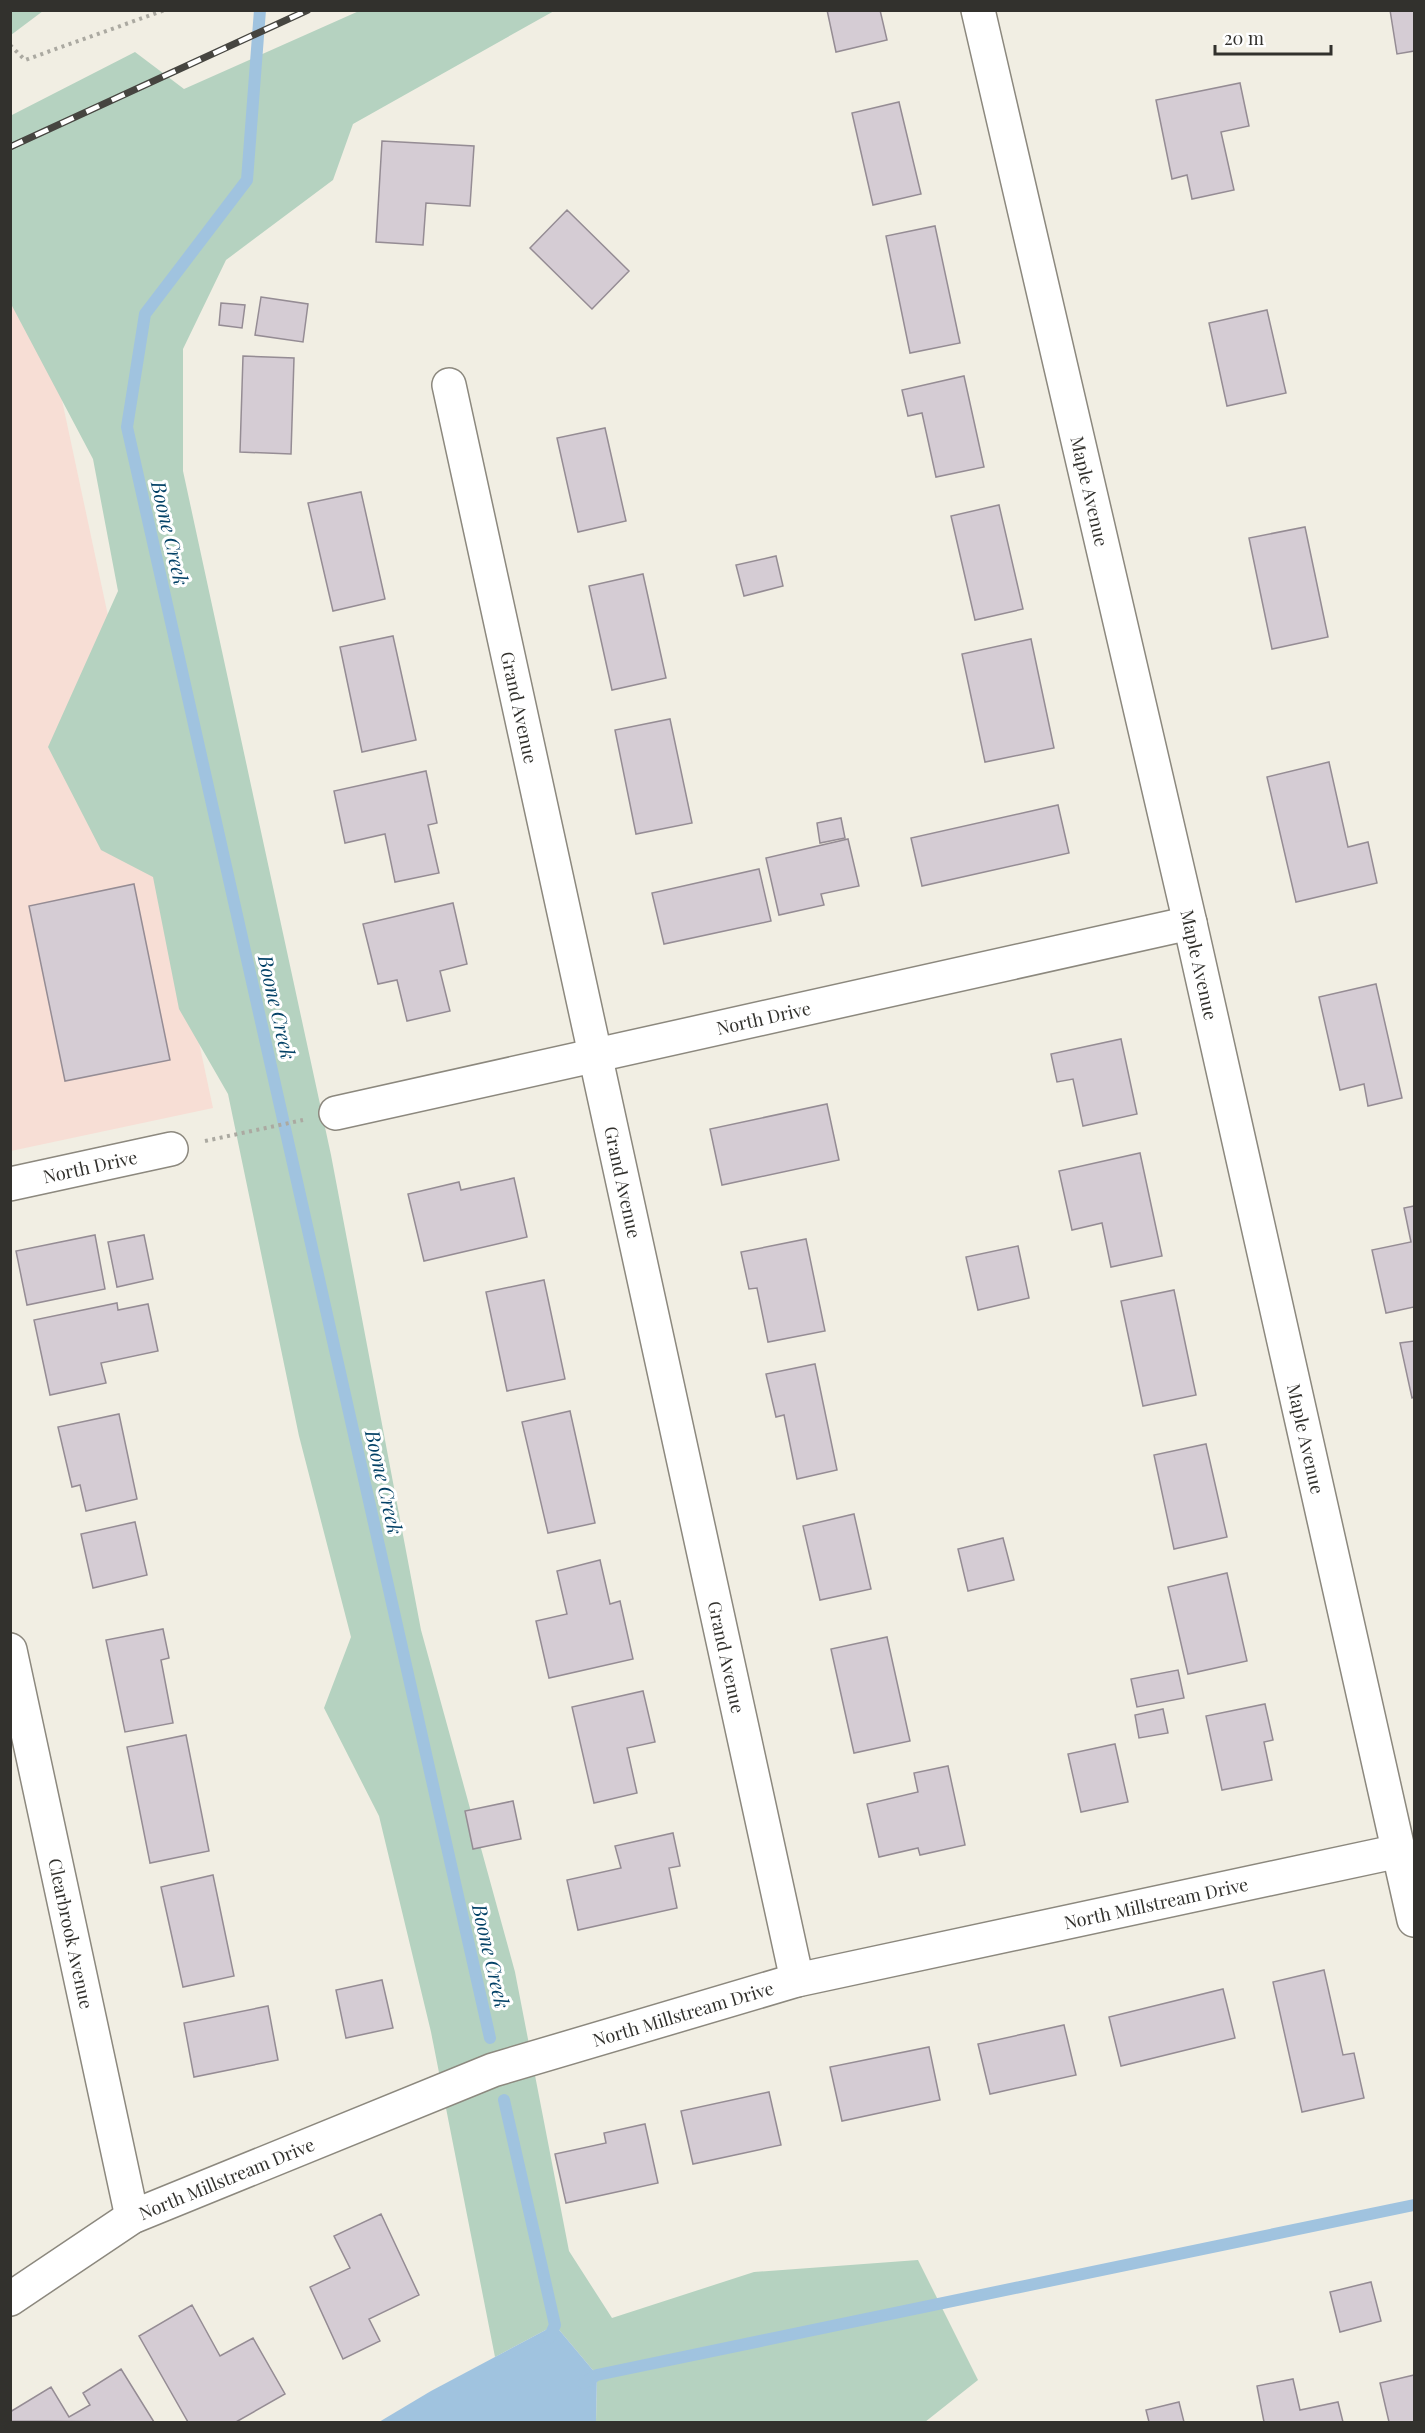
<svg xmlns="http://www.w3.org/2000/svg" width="1425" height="2433" font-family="'Playfair Display',serif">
	<rect width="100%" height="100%" fill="#f1eee3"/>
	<path fill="#f7ded5" d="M 21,208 L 213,1108 L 11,1151 L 10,213 Z"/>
	<path fill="#b5d2c0" d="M 11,10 L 43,10 L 43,11 L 11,35 Z
		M 359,11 L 554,11 L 353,124 L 333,180 L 226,260 L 183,349 L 183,471 L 331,1155 L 421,1630 L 515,1972 L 569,2251 L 612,2318 L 754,2272 L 918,2260 L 978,2380 L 925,2422 L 596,2422 L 597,2375 L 555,2325 L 495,2357 L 431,2032 L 379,1816 L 324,1708 L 351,1637 L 299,1436 L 228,1094 L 179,1009 L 153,877 L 101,850 L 48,747 L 118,591 L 93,459 L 11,304 L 10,116 L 135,52 L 184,89 Z"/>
	<path fill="#a0c3df" d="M 555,2325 L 597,2375 L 596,2422 L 379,2422 L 431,2391 Z"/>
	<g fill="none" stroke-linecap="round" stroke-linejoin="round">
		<path stroke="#a0c3df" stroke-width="12" d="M 260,10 L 247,180 L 145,314 L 127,427 L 490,2038
			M 504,2100 L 555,2325 L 549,2338
			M 584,2383 L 597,2375 L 1414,2205"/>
	</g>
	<path fill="#d5ccd4" stroke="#958c94" stroke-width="1.5" d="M 827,10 L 880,10 L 887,40 L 836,52 Z
		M 1390,10 L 1414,10 L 1414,51 L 1397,54 Z
		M 1240,83 L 1249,126 L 1221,132 L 1234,190 L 1192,199 L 1187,175 L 1172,179 L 1156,100 Z
		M 899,102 L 921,194 L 873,205 L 852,113 Z
		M 382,141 L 474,146 L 470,206 L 426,203 L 423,245 L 376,242 Z
		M 567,210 L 629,271 L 592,309 L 530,248 Z
		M 935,226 L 960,343 L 910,353 L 886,236 Z
		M 261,297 L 308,304 L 303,342 L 255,335 Z
		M 221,303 L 245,305 L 242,328 L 219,325 Z
		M 1267,310 L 1286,393 L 1227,406 L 1209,323 Z
		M 243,356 L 294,358 L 291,454 L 240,452 Z
		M 964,376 L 984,467 L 936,477 L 922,413 L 908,416 L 902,390 Z
		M 605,428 L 626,521 L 578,532 L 557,438 Z
		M 361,492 L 385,599 L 333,611 L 308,503 Z
		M 999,505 L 1023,609 L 975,620 L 951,516 Z
		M 1305,527 L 1328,637 L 1272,649 L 1249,538 Z
		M 776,556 L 783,586 L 744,596 L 736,565 Z
		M 643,574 L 666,678 L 612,690 L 589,586 Z
		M 393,636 L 416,740 L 362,752 L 340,647 Z
		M 1031,639 L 1054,748 L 985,762 L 962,654 Z
		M 670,719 L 692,823 L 636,834 L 615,730 Z
		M 1329,762 L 1348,847 L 1368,842 L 1377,883 L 1296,902 L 1267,777 Z
		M 426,771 L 437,823 L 428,825 L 439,873 L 395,882 L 385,834 L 345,843 L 334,791 Z
		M 1058,805 L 1069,853 L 922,886 L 911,838 Z
		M 841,818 L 845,838 L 820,843 L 817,823 Z
		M 848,839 L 859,886 L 821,894 L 824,905 L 779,915 L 766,858 Z
		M 759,869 L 771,921 L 664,944 L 652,893 Z
		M 134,884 L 170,1060 L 65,1081 L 29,906 Z
		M 453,903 L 467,964 L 440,971 L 450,1011 L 407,1021 L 397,980 L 378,984 L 363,924 Z
		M 1376,984 L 1402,1098 L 1368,1106 L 1364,1084 L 1340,1090 L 1319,997 Z
		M 1121,1039 L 1137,1114 L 1083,1126 L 1073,1079 L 1057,1082 L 1051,1054 Z
		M 827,1104 L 839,1160 L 722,1185 L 710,1129 Z
		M 1140,1153 L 1162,1256 L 1111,1267 L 1102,1223 L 1072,1230 L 1059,1171 Z
		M 514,1178 L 527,1237 L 424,1261 L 408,1194 L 459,1182 L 461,1190 Z
		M 1414,1206 L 1414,1307 L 1386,1313 L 1372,1250 L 1411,1242 L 1404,1208 Z
		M 95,1235 L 105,1289 L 27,1305 L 16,1251 Z
		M 144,1235 L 153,1279 L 117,1287 L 108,1242 Z
		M 806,1239 L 825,1331 L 768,1342 L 757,1288 L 749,1289 L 741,1252 Z
		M 1018,1246 L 1029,1298 L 978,1310 L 966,1257 Z
		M 544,1280 L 565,1379 L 507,1391 L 486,1292 Z
		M 1174,1290 L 1196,1395 L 1143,1406 L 1121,1301 Z
		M 117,1303 L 118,1310 L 148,1304 L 158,1351 L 101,1363 L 106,1383 L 50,1395 L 34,1320 Z
		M 1414,1341 L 1414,1397 L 1412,1398 L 1400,1343 Z
		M 815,1364 L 837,1470 L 797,1479 L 784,1415 L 776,1417 L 766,1374 Z
		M 570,1411 L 595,1523 L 548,1533 L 522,1422 Z
		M 119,1414 L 137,1499 L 86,1511 L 80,1485 L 72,1487 L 58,1427 Z
		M 1206,1444 L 1227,1537 L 1174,1549 L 1154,1455 Z
		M 854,1514 L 871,1589 L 820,1600 L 803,1526 Z
		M 135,1522 L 147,1575 L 93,1588 L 81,1534 Z
		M 1003,1538 L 1014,1580 L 968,1591 L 958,1549 Z
		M 600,1560 L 610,1604 L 620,1601 L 633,1659 L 549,1678 L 536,1621 L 567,1614 L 557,1571 Z
		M 1227,1573 L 1247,1661 L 1188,1674 L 1168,1587 Z
		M 163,1629 L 169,1658 L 161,1660 L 173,1723 L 125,1732 L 106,1640 Z
		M 887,1637 L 910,1741 L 854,1753 L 831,1649 Z
		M 1178,1670 L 1184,1698 L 1137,1707 L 1131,1679 Z
		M 643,1691 L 655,1742 L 627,1748 L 637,1793 L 594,1803 L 572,1707 Z
		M 1265,1704 L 1273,1740 L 1264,1742 L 1272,1780 L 1222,1790 L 1206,1716 Z
		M 1163,1709 L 1168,1733 L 1139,1738 L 1135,1715 Z
		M 186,1735 L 209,1851 L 150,1863 L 127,1747 Z
		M 1115,1744 L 1128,1802 L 1081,1812 L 1068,1754 Z
		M 948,1766 L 965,1845 L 920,1855 L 918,1848 L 879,1857 L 867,1804 L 918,1792 L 914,1773 Z
		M 513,1801 L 521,1839 L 473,1849 L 465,1811 Z
		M 673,1833 L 680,1866 L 669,1868 L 677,1908 L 578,1930 L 567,1880 L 621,1868 L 615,1846 Z
		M 213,1875 L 234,1976 L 183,1987 L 161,1887 Z
		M 1324,1970 L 1343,2055 L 1354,2053 L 1364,2098 L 1302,2112 L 1273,1982 Z
		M 382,1980 L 393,2028 L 346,2038 L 336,1990 Z
		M 1223,1989 L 1235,2038 L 1121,2066 L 1109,2017 Z
		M 268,2006 L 278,2060 L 194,2077 L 184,2023 Z
		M 1064,2025 L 1076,2075 L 990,2094 L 978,2044 Z
		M 929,2047 L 940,2100 L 842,2121 L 830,2067 Z
		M 769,2092 L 781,2145 L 693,2164 L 681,2111 Z
		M 645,2124 L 658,2183 L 566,2203 L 555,2154 L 606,2143 L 604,2133 Z
		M 381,2214 L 419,2295 L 369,2319 L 380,2341 L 343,2359 L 310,2287 L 350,2268 L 334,2236 Z
		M 1371,2282 L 1381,2321 L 1340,2332 L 1330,2292 Z
		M 192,2305 L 220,2356 L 253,2338 L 285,2394 L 236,2422 L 188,2422 L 139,2336 Z
		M 121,2369 L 154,2422 L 10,2421 L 10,2412 L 51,2387 L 69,2417 L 90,2405 L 83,2393 Z
		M 1414,2375 L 1414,2422 L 1389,2422 L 1380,2383 Z
		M 1293,2379 L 1300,2410 L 1338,2402 L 1343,2422 L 1264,2422 L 1257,2386 Z
		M 1179,2402 L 1184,2422 L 1149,2422 L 1146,2410 Z"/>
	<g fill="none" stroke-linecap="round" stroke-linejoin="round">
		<g stroke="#8c887e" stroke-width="36">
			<g id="minor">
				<path id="s1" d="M 978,10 L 1190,923 L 1414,1920"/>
				<path id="s2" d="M 449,385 L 797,1980"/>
				<path id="s3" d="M 336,1113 L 1190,923"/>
				<path id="s4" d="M 10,1184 L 171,1149"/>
				<path id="s5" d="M 10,1650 L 132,2217"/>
				<path id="s6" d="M 10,2299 L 132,2217 L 493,2070 L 797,1980 L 1399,1851"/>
			</g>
		</g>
		<path stroke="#aba9a1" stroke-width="4" stroke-dasharray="3 4.5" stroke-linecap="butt" d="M 10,45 L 25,60 L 165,10
			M 205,1141 L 303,1120"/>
		<use href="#minor" stroke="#fff" stroke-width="33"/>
		<g stroke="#464540" stroke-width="7">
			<path id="rail" d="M 10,147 L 308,10"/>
		</g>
		<use href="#rail" stroke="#fff" stroke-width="4.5" stroke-dasharray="14" stroke-linecap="butt"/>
	</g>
	<g text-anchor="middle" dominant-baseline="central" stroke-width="6" stroke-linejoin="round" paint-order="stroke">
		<g font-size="18" fill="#32312d" stroke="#fff">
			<text stroke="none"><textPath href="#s1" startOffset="494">Maple Avenue</textPath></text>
			<text stroke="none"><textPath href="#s2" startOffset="330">Grand Avenue</textPath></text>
			<text stroke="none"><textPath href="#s1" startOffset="980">Maple Avenue</textPath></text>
			<text stroke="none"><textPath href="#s3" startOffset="438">North Drive</textPath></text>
			<text stroke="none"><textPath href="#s4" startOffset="82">North Drive</textPath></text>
			<text stroke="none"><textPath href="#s2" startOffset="816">Grand Avenue</textPath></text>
			<text stroke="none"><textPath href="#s1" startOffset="1466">Maple Avenue</textPath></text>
			<text stroke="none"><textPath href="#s2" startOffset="1302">Grand Avenue</textPath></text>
			<text stroke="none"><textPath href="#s6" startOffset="1221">North Millstream Drive</textPath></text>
			<text stroke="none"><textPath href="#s5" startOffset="290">Clearbrook Avenue</textPath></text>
			<text stroke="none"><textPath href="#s6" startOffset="735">North Millstream Drive</textPath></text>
			<text stroke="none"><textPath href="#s6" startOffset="249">North Millstream Drive</textPath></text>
		</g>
		<g font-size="20" font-style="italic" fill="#044267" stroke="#fff">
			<text transform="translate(171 533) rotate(77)">Boone Creek</text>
			<text transform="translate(278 1007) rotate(77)">Boone Creek</text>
			<text transform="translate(385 1482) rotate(77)">Boone Creek</text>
			<text transform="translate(492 1956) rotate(77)">Boone Creek</text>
		</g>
	</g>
	<rect width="1425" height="2433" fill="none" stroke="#32312d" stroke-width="24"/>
	<path d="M1215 45v9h116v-9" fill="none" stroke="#32312d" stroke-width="3"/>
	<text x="1224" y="45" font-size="18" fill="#32312d" stroke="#ffffff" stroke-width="4.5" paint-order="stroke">20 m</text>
</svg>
